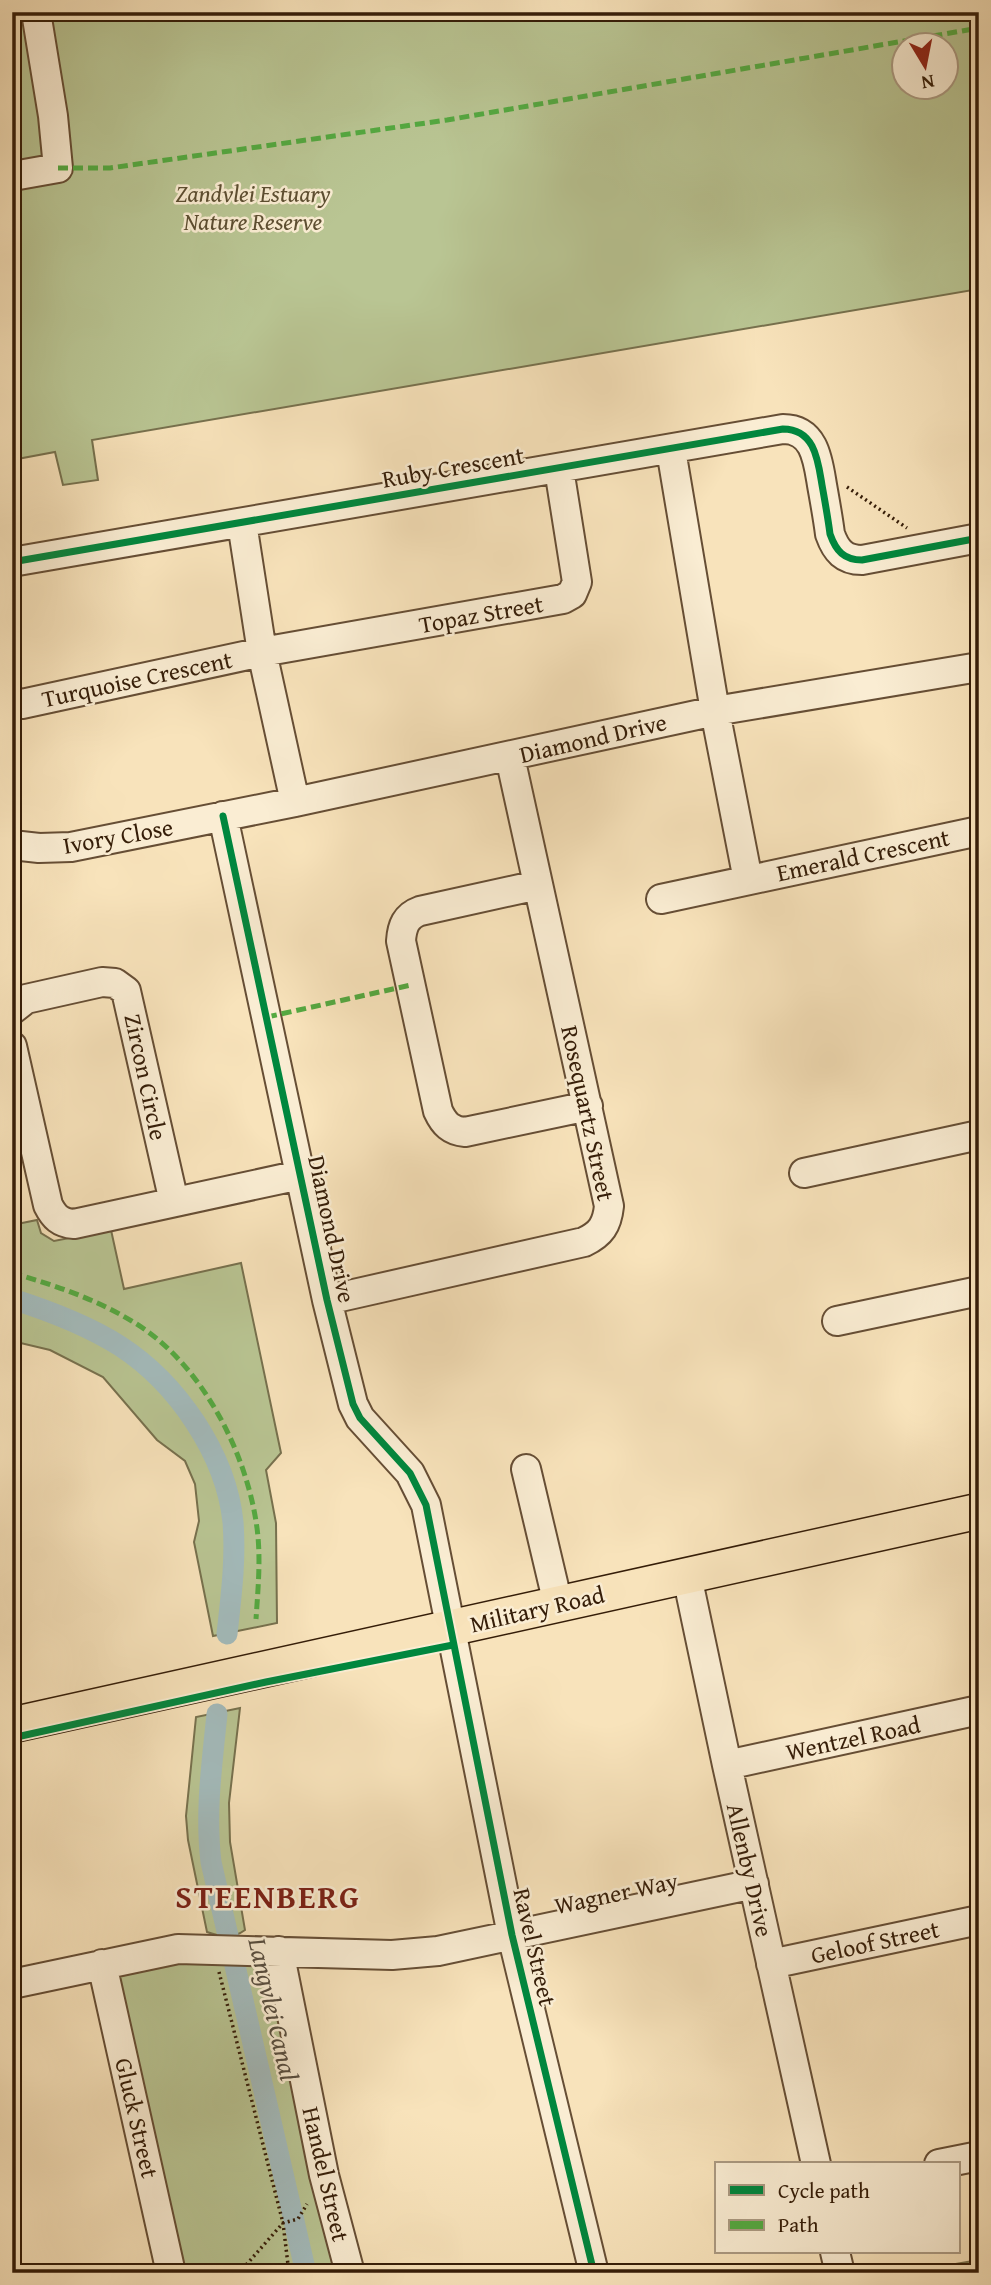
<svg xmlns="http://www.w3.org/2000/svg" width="991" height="2285" font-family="'Gentium Book Plus',serif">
	<rect width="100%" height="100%" fill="#f8e3bb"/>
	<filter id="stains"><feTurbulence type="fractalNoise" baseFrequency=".00286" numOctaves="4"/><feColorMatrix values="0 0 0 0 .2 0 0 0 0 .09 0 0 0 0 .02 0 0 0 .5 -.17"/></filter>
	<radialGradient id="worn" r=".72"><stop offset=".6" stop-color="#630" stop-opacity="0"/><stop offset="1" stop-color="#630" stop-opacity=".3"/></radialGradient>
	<path fill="#b9c593" stroke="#77714e" stroke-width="2" fill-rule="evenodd" d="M 12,12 L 979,12 L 979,289 L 92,440 L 98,480 L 63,485 L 55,452 L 12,460 ZM 904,46 L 946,46 L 946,88 L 904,88 Z
		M 37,1220 L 41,1233 L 54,1241 L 111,1230 L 124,1289 L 241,1263 L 281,1453 L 266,1470 L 276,1523 L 277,1623 L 213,1636 L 194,1542 L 199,1521 L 195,1484 L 185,1461 L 157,1440 L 103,1377 L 50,1350 L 12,1341 L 12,1225 Z
		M 240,1708 L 229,1803 L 230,1842 L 245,1930 C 233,1939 221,1937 207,1932 L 188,1840 L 186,1816 L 196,1717 Z
		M 174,1957 L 266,1964 L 268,1967 L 273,1968 L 345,2273 L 179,2273 L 119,1979 L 123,1973 Z
		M 979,2260 L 979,2273 L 933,2273 L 932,2268 Z"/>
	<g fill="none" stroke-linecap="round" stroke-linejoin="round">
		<path stroke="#a3bbbc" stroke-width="21" d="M 12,1299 C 50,1311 87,1325 120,1346 C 177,1383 226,1454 233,1522 C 236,1560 231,1597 227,1634
			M 217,1714 C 212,1764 205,1812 211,1862 L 306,2273"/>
		<g stroke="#664e35" stroke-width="32">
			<path id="minor" d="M 13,176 L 58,168 L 53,116 L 36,12
				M 671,450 L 715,711 L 748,880
				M 242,523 L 262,652 L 295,802
				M 12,562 L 783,429 C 815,429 818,461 822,485 C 825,502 828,518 830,534 C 836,551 844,560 862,560 L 979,538
				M 12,703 L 22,704 L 262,652 L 563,599 L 572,594 L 577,582 L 559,469
				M 223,816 L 327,1300 L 353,1404 L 360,1418 L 410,1473 L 426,1505 L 512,1935 L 594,2273
				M 12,845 L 39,848 L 71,847 L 295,802 L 715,711 L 979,667
				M 538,885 L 420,911 C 406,916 402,926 401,941 L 438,1111 C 444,1124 451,1131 465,1132 L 588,1106
				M 661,899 L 979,831
				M 12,1010 L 26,999 L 102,982 L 115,983 L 126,991 L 174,1202
				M 12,1046 L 48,1205 C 54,1217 60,1223 74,1224 L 300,1175
				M 804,1173 L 979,1135
				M 327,1300 L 584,1242 C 601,1234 607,1225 609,1206 L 510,757
				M 837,1321 L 979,1291
				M 526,1469 L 558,1604
				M 687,1576 L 727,1765 L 816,2164
				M 727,1765 L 979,1710
				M 279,1951 L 324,2175 L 350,2273
				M 102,1964 L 171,2273
				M 771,1964 L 979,1920
				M 12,1984 L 178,1949 L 392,1955 L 438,1951 L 754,1884
				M 939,2164 L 979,2156
				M 835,2252 L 840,2273"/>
		</g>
		<g stroke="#351d08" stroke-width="38">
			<path id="major" d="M 12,1725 L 979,1511"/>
		</g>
		<path stroke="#351d08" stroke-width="3.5" stroke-dasharray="2 3.5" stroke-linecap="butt" d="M 847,487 L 907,528
			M 219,1972 L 283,2223 L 289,2273
			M 239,2273 L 283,2223 L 298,2219 L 307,2204"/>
		<use href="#minor" stroke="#faedd3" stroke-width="28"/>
		<use href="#major" stroke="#f8e3bb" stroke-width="35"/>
		<path stroke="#54a941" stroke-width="5" stroke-dasharray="10 5" stroke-linecap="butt" d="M 58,168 L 110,168 L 447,120 L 979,28
			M 267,1017 L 411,985
			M 12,1273 C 55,1285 98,1300 135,1323 C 202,1364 247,1453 257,1528 C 261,1558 258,1589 256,1619"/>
		<g stroke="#faedd3" stroke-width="11">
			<path id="cycleway" d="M 12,562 L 783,429 C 815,429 818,461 822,485 C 825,502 828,518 830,534 C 836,551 844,560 862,560 L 979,538
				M 223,816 L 327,1300 L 353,1404 L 360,1418 L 410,1473 L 426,1505 L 512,1935 L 594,2273
				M 12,1738 L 266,1682 L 453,1645"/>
		</g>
		<use href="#cycleway" stroke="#00873e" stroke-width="7"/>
	</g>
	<g text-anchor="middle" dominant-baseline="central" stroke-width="5" stroke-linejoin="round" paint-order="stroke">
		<g font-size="24" font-style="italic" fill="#5d4f32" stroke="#faedd3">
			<text x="253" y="193">Zandvlei Estuary<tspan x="253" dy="28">Nature Reserve</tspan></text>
		</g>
		<g font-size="24" fill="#351d08" stroke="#faedd3">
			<text transform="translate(453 467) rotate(-10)">Ruby Crescent</text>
			<text transform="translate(481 614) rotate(-10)">Topaz Street</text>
			<text transform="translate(137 679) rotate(-12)">Turquoise Crescent</text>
			<text transform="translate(593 738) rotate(-13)">Diamond Drive</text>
			<text transform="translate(118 836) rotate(-10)">Ivory Close</text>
			<text transform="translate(863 855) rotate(-12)">Emerald Crescent</text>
			<text transform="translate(146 1077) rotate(78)">Zircon Circle</text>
			<text transform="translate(588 1113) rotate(78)">Rosequartz Street</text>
			<text transform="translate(332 1229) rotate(78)">Diamond Drive</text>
			<text transform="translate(537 1609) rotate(-13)">Military Road</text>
			<text transform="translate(853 1738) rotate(-12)">Wentzel Road</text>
			<text transform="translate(750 1870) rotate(77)">Allenby Drive</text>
			<text transform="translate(616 1893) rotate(-12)">Wagner Way</text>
			<text transform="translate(875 1942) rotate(-12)">Geloof Street</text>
			<text transform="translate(535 1947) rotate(77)">Ravel Street</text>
			<text transform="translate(137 2118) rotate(77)">Gluck Street</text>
			<text transform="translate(326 2174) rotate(77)">Handel Street</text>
		</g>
		<g font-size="26" font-style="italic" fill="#564c3e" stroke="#faedd3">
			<text transform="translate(274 2009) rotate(77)">Langvlei Canal</text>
		</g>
		<g font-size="32" font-weight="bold" letter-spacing="2" fill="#7a1f14" stroke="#faedd3">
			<text x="268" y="1896">STEENBERG</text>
		</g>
	</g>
	<rect width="991" height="2285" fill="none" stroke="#f8e3bb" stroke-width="42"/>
	<rect x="14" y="14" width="963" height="2257" fill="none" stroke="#351d08" stroke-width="3.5"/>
	<rect x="21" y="21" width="949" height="2243" fill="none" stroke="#351d08" stroke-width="2"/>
	<rect x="715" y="2162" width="245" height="91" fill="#faedd3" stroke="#ab9a82" stroke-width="2"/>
	<rect x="729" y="2185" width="35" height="10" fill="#00873e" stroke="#ab9a82" stroke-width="2"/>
	<text x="778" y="2198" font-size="21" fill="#351d08">Cycle path</text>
	<rect x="729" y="2220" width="35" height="10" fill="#54a941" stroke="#ab9a82" stroke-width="2"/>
	<text x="778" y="2232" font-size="21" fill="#351d08">Path</text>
	<g transform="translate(925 66) rotate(170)"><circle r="33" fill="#faedd3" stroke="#ab9a82" stroke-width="2"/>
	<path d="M0-5L12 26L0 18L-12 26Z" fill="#8f2418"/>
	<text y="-10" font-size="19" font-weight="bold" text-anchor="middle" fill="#351d08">N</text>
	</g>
	<rect width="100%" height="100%" filter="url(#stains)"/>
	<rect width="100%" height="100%" fill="url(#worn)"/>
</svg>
